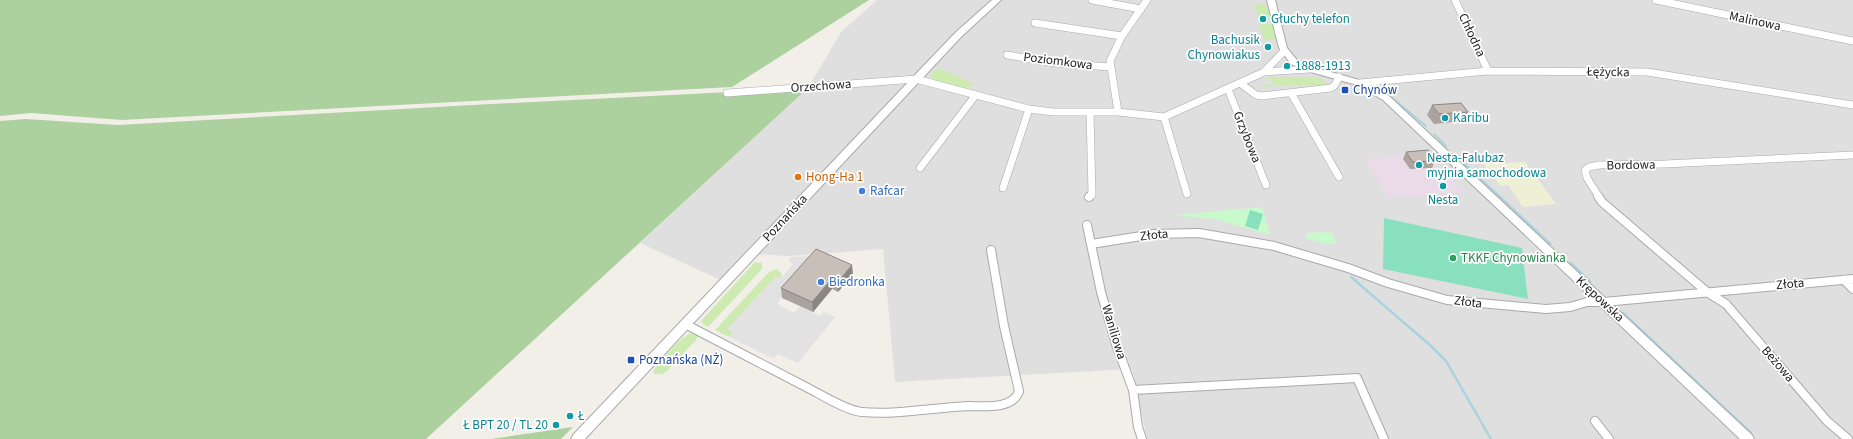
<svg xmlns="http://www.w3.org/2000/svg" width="1853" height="439" font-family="'Source Sans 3',sans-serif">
	<rect width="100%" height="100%" fill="#f2efe9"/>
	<path fill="#e0dfdf" d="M 877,0 L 1853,0 L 1853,439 L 1147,439 L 1132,369 L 895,382 L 883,249 L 788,256 L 752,254 L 725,282 L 640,243 L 808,88 L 841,32 Z"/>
	<path fill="#ebdbe8" d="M 1427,154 L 1451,180 L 1465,192 L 1388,197 L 1365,159 Z"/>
	<path fill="#eef0d5" d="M 1525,162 L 1556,204 L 1523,207 L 1508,185 L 1500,186 L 1484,164 Z"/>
	<path fill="#cdebb0" d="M 1254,4 L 1268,5 L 1272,21 L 1259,21 Z
		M 1259,23 L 1272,24 L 1277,40 L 1264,40 Z
		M 937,68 L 955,75 L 975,85 L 962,89 L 934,81 L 929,77 Z
		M 1273,77 L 1311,77 L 1323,79 L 1322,81 L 1328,83 L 1323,85 L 1291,85 L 1261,87 L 1260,85 L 1275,84 L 1272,79 L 1260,80 Z
		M 755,262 L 762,263 L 762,269 L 708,327 L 704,325 L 701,321 Z
		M 777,269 L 782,274 L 781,278 L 728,329 L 733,332 L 729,337 L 715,330 L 769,272 Z
		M 692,333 L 697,334 L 697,339 L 668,370 L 662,374 L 654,374 L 653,371 C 661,361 681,335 692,333 Z"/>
	<path fill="#add19e" d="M 0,0 L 869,0 L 732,87 L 122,120 L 31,113 L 0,116 Z
		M 808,88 L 426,439 L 0,439 L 0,121 L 26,119 L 118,125 L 491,104 Z
		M 573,427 L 561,439 L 491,439 Z"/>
	<path fill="#c8facc" d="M 1262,207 L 1270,235 L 1214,219 L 1174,215 Z
		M 1331,232 L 1337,243 L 1326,244 L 1308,239 L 1306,233 Z"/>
	<path fill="#88e0be" d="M 1250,210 L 1263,214 L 1258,230 L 1245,226 Z
		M 1384,218 L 1522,248 L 1528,299 L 1383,269 Z"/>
	<path fill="#e2e2e2" d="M 810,256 L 777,304 L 794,313 L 800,306 L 819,316 L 824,312 L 835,317 L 798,363 L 778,354 L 774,359 L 729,337 L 733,332 L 727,329 L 776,276 L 781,278 L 793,264 L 788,261 L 792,257 Z"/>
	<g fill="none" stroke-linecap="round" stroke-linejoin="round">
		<path stroke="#aad3df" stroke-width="2" d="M 1379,87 L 1426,126
			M 1434,134 L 1446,146
			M 1455,155 L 1500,197"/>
		<path stroke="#aad3df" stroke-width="2.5" d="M 1499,196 L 1550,244
			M 1571,263 L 1590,282
			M 1351,277 L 1431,346 L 1446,361 L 1491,439
			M 1623,313 L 1751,433"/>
		<g stroke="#a9a9a9" stroke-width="8">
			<path id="minor-far1" d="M 1092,0 L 1141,9
				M 1455,0 L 1488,71
				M 1656,0 L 1853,41
				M 1035,23 L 1122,36
				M 1007,55 L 1056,63 L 1110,67
				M 1264,72 L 1310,69
				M 1240,83 L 1256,95 L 1262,96 L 1331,88 L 1335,85 L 1339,77
				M 1360,83 L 1488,71 L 1647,72 L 1853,105
				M 1228,89 L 1266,185
				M 727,93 L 916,79 L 1029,109 L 1053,112 L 1118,112 L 1164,117 L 1264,72 L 1284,51
				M 1291,93 L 1339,177
				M 1118,112 L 1110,61 L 1122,36 L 1147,0
				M 1164,117 L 1187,194
				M 920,168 L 975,96
				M 1003,188 L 1029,109
				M 1089,197 L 1092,195 L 1090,112
				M 1599,197 L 1587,178 L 1585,170 L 1589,167 L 1599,165 L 1665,164 L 1853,155"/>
		</g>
		<g stroke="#a9a9a9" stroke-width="10">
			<path id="minor" d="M 1598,196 L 1602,202 L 1707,292 L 1726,304 L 1827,421 L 1848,439
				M 1089,197 L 1090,196
				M 1087,225 L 1101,292 L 1116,344 L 1133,390 L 1138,427 L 1142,439
				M 1091,244 L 1154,234 L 1199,233 L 1274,246 L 1348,268 L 1388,283 L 1447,300 L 1546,309 L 1570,307 L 1587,302 L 1604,302 L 1853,279
				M 1844,280 L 1853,289
				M 685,324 C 725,345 766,366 806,387 C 820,394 847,411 862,412 C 896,415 933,408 968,406 C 984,406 1013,410 1019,391 L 1004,326 L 991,250
				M 1133,390 L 1357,378 L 1384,439
				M 1595,421 L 1609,439"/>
		</g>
		<g stroke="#a9a9a9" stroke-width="2">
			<path id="tertiary" d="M 992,0 L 1001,0 L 961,37 L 585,439 L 571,439 L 573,435 L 913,77 L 955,33 Z
				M 1267,0 L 1275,0 L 1287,48 L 1297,60 L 1313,67 L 1363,81 L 1389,96 L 1752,435 L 1754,439 L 1740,439 L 1383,100 L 1357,85 L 1307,71 L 1291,64 L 1279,48 Z"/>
		</g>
		<use href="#minor-far1" stroke="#fff" stroke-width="7"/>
		<use href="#minor" stroke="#fff" stroke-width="8"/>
		<use href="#tertiary" fill="#fff" fill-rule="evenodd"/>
	</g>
	<path fill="#aba49e" d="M 1432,105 L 1468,112 L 1463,121 L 1434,124 L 1427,115 Z
		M 1406,152 L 1435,161 L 1432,168 L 1410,169 L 1403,159 Z
		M 853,274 L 838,292 L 832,289 L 813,312 L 782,298 L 781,288 Z"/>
	<path fill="#8b8681" d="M 852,265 L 853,274 L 838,292 L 837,283 Z
		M 831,280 L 832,289 L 813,312 L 812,302 Z"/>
	<path fill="#c7bfb8" stroke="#8b8681" d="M 1461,103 L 1468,112 L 1439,114 L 1432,105 Z
		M 1428,150 L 1435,156 L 1435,161 L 1413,162 L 1406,152 Z
		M 816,249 L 852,265 L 837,283 L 831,280 L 812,302 L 781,288 Z"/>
	<g fill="#0f9aa8" stroke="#fff" stroke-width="1.5">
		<circle cx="1263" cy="19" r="4"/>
		<circle cx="1268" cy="47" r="4"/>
		<circle cx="1287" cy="66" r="4"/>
		<circle cx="1445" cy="118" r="4"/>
		<circle cx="1419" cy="165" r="4"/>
		<circle cx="1443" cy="186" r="4"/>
		<circle cx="570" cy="416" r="4"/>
		<circle cx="556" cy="425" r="4"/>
	</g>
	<g fill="#1a4fb4" stroke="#fff" stroke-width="1.5">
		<rect x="1341" y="86" width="8" height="8" rx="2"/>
		<rect x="627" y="356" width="8" height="8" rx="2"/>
	</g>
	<circle fill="#e8710a" stroke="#fff" stroke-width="1.5" cx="798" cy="177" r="4"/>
	<g fill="#3f7fe0" stroke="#fff" stroke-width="1.5">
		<circle cx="862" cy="191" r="4"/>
		<circle cx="821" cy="282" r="4"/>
	</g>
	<circle fill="#2e9e5b" stroke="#fff" stroke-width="1.5" cx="1453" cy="258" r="4"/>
	<g text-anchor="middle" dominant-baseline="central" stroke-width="3.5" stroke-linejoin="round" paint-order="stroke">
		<g font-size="13" fill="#0d838f" stroke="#fff" text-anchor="start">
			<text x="1271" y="19">Głuchy telefon</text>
			<text x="1260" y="40" text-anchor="end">Bachusik<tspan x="1260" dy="15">Chynowiakus</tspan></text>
			<text x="1295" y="66">1888-1913</text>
			<text x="1453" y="118">Karibu</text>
			<text x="1427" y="158">Nesta-Falubaz<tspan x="1427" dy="15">myjnia samochodowa</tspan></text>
			<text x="1443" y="200" text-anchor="middle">Nesta</text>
			<text x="578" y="416">Ł</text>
			<text x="548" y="425" text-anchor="end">Ł BPT 20 / TL 20</text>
		</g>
		<g font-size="13" fill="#222" stroke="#fff">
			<text transform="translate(1755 21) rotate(12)">Malinowa</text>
			<text transform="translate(1472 35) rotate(65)">Chłodna</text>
			<text transform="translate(1058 61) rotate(7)">Poziomkowa</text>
			<text transform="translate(1608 72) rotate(1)">Łężycka</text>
			<text transform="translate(821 86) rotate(-4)">Orzechowa</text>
			<text transform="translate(1247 137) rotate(68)">Grzybowa</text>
			<text transform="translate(1631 165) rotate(-1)">Bordowa</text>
			<text transform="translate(785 218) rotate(-47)">Poznańska</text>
			<text transform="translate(1154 235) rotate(-6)">Złota</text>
			<text transform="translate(1790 284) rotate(-5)">Złota</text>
			<text transform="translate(1600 299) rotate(43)">Krępowska</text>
			<text transform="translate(1468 302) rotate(7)">Złota</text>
			<text transform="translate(1114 332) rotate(73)">Waniliowa</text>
			<text transform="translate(1778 364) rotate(49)">Beżowa</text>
		</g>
		<g font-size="13" fill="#164399" stroke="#fff" text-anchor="start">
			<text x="1353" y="90">Chynów</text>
			<text x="639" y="360">Poznańska (NŻ)</text>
		</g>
		<g font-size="13" fill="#c56008" stroke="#fff" text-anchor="start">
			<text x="806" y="177">Hong-Ha 1</text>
		</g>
		<g font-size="13" fill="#366cbe" stroke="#fff" text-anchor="start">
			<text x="870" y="191">Rafcar</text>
			<text x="829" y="282">Biedronka</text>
		</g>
		<g font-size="13" fill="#27864d" stroke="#fff" text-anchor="start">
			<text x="1461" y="258">TKKF Chynowianka</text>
		</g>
	</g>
</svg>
